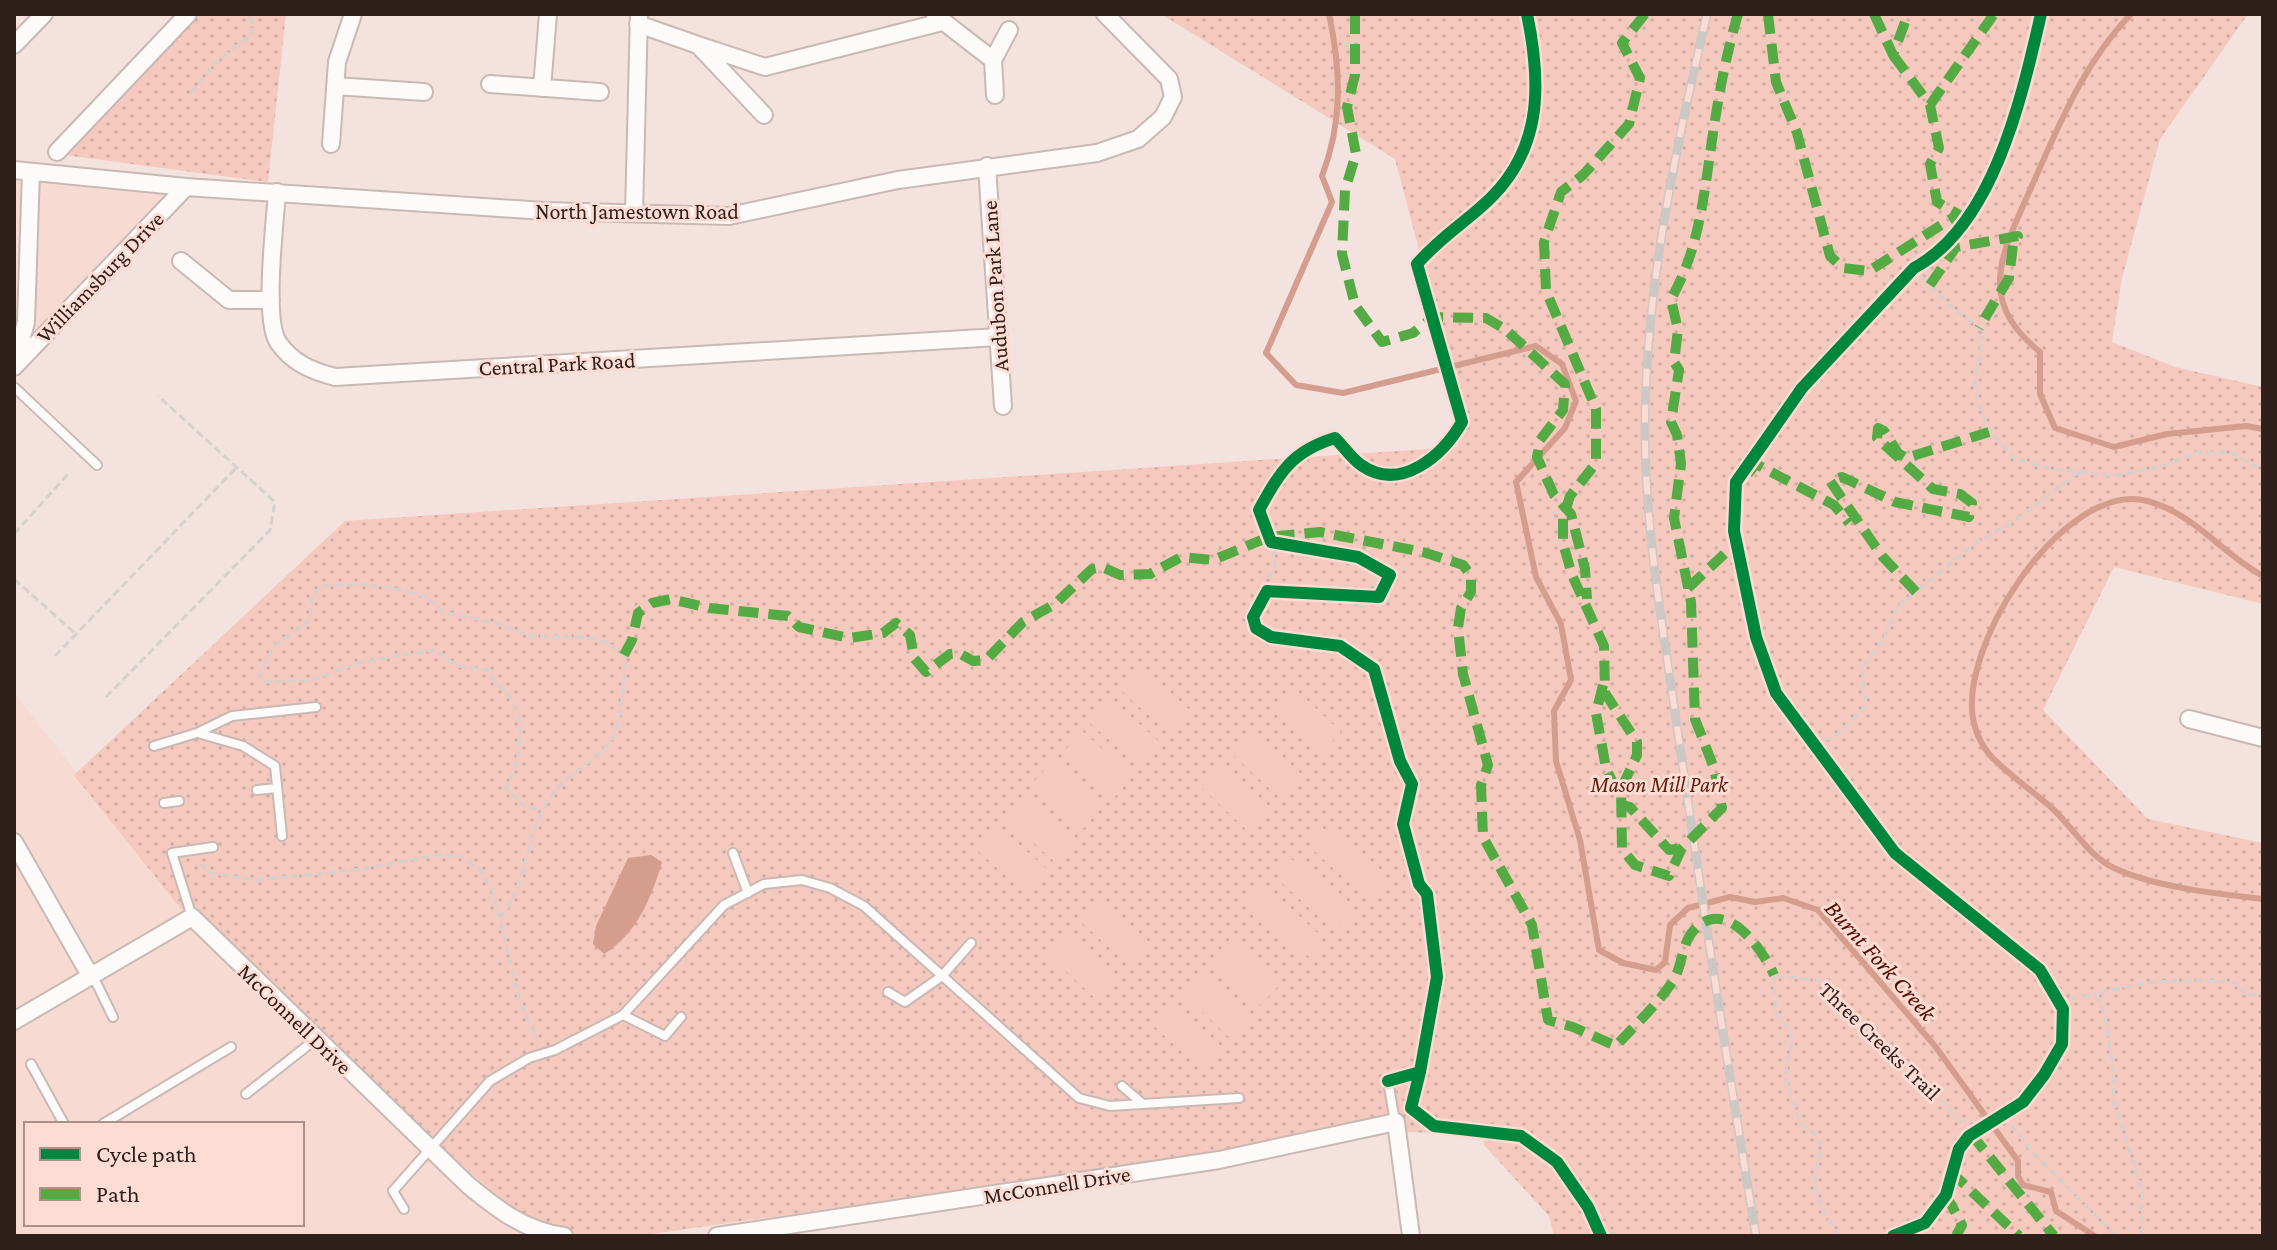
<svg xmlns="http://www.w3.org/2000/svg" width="2277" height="1250" font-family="'Crimson Pro',serif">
	<defs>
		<pattern id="park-dots" width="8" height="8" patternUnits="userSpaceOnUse" patternTransform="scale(2)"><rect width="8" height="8" fill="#f5c9bd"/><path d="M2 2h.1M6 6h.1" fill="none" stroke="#d2aca2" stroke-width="1.8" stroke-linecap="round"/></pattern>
	</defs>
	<rect width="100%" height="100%" fill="#f3e2dd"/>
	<path fill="#f7dad2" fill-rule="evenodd" d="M 14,177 L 174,185 L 14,363 Z
		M 14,692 L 189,919 L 541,1236 L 14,1236 ZM 26,1124 L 302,1124 L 302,1224 L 26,1224 Z"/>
	<path fill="url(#park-dots)" d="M 201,14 L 286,14 L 268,182 L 65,155 Z
		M 1161,14 L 2248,14 L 2160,139 L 2122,278 L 2112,342 L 2175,367 L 2263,387 L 2263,604 L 2114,567 L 2043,710 L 2148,819 L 2263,843 L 2263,1236 L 1554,1236 L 1549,1216 L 1484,1145 L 1484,1135 L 1383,1131 L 637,1236 L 541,1236 L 189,919 L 74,775 L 345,521 L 1458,447 L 1422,261 L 1395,159 Z"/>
	<path fill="#f5c9bd" d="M 1140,666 L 1191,711 L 1170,734 L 1119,689 Z
		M 1292,686 L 1341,732 L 1320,755 L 1271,710 Z
		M 1111,699 L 1162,744 L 1141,768 L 1090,723 Z
		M 1253,729 L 1302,775 L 1280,798 L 1231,753 Z
		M 1082,731 L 1133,776 L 1112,800 L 1061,755 Z
		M 1053,760 L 1104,805 L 1083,829 L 1032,784 Z
		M 1222,763 L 1271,808 L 1249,832 L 1200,786 Z
		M 1025,793 L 1076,838 L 1055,862 L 1004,817 Z
		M 996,824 L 1047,869 L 1025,893 L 975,848 Z
		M 1319,824 L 1327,832 L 1333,826 L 1383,872 L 1378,877 L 1386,884 L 1374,897 L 1366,890 L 1362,894 L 1312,849 L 1315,845 L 1307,837 Z
		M 1289,857 L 1297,864 L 1302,859 L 1352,905 L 1348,910 L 1356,918 L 1344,930 L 1336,922 L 1331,928 L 1281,882 L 1285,877 L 1277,870 Z
		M 1260,888 L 1269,896 L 1273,892 L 1323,938 L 1320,942 L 1327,949 L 1315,962 L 1307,955 L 1302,960 L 1252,915 L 1257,909 L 1248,901 Z
		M 1100,897 L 1149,942 L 1128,965 L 1078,919 Z
		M 1068,931 L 1117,977 L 1096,999 L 1047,954 Z
		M 1232,937 L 1281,983 L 1260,1006 L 1211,960 Z
		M 1203,970 L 1252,1016 L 1231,1039 L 1182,993 Z
		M 1172,1002 L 1222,1047 L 1201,1070 L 1152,1024 Z"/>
	<path fill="#d59d8e" d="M 651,855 L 662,862 C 651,899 637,933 604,954 L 593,944 L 596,926 L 628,858 Z"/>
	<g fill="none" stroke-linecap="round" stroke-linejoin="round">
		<path stroke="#d59d8e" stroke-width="6" d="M 1329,14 C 1341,71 1343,121 1322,176 L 1332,202 L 1266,353 L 1296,385 L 1343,393 L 1536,346 L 1562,364 L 1576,401 L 1565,428 L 1516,482 L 1536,577 L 1561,624 L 1571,680 L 1554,711 L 1556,761 L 1580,840 L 1599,950 L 1623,963 L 1656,970 L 1665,962 L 1670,925 L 1688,908 L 1730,897 L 1755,902 L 1783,898 L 1818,910 L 1935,1046 L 2018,1161 L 2018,1176 L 2023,1185 L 2051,1192 L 2056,1211 L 2095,1236
			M 2131,14 C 2080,67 2056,133 2026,199 C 2015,225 2001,251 2000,280 C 1999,311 2017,333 2040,352 L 2040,394 L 2055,428 L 2114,447 L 2167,434 L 2246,426 L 2263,429
			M 2263,576 C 2222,554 2194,513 2147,501 C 2064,479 1952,652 1975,727 C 1977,735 1983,747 1989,754 C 2007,774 2033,791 2053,809 C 2073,828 2089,856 2114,868 C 2154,887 2219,894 2263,899"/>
		<g stroke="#c9b9b5" stroke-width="12">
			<path id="lane" d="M 14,387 L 97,465
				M 198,733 L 243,746 L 275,766 L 282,836
				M 154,746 L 197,733 L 232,716 L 316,707
				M 257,790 L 277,788
				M 164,803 L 179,801
				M 733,853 L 748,893
				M 192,917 L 172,853 L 213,847
				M 93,976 L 113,1017
				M 888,992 L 905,1002 L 942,976 L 971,943
				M 623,1015 L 665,1036 L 681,1017
				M 31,1064 L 64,1124
				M 1388,1081 L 1395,1122
				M 1122,1086 L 1142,1103
				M 246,1094 L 316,1039
				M 103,1124 L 231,1047
				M 404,1209 L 393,1191 L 490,1081 L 529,1058 L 555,1050 L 623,1015 L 724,905 L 764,884 L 802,880 L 830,888 L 864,906 L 1079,1098 L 1110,1106 L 1239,1098"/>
		</g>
		<g stroke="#c9b9b5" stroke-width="20">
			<path id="street" d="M 935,15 L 993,60
				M 638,24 L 698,45 L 764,115
				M 14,45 L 44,14
				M 698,45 L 765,67 L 942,22
				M 490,84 L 600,92
				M 335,86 L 424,92
				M 542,88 L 548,14
				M 995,95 L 993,60 L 1009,30
				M 331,144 L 337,62 L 353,14
				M 57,152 L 188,14
				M 987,166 L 1003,406
				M 14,170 L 186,187 L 544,211 L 729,216 L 898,180 L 1097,153 L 1138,139 L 1163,117 L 1173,97 L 1169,79 L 1105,14
				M 277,192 C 275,223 263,319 278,342 C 292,363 312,371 335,377 L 998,337
				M 634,213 L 639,14
				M 181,261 L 229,300 L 271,300
				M 14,365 L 26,322 L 31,172
				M 14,367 L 186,187
				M 2189,719 L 2263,738
				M 14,842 L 91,977
				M 14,1021 L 192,917 L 468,1185 C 497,1209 525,1231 564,1236
				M 717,1236 L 1219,1160 L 1396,1122 L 1411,1236"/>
		</g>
		<path stroke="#d6d1cf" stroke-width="3" stroke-dasharray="8 4" stroke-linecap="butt" d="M 191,93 L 215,63 L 252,34 L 252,20 L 245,14
			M 1914,268 L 1949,305 L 1984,332 L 1975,379 L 1977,399 L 1988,429 L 2015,459 L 2052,469 L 2113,476 L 2159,467 L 2198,452 L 2231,453 L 2263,470
			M 14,534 L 69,473
			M 14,579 L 76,634
			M 1267,591 L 1269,575 L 1275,564 L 1271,542
			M 55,656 L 237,467
			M 106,697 L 270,530 L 275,502 L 158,396
			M 1812,742 L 1834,738 L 1866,706 L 1862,667 L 1883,641 L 1898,606 L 1977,542 L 2013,522 L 2079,472
			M 199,864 L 211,873 L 254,880 L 355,870 L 437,855 L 461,856 L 480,870 L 493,892 L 519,999 L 537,1040
			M 500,919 C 528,880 523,848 543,810 C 558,779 585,768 608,745 C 621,732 626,673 624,655 L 606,642 L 582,637 L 528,636 L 499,624 L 443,612 L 427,597 L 395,589 L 362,584 L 322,586 L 312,595 L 310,620 L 274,646 L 259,675 L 265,682 L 312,680 L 362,662 L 435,650 L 457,666 L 488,670 C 494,683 504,689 512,700 C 528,723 518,767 506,788 L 524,806 L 542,811
			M 2058,1001 L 2097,994
			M 2004,1115 L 2032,1152 L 2116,1236
			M 1839,1236 C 1830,1221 1815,1202 1815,1184 C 1815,1153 1835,1143 1800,1124 C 1796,1108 1787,1089 1786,1073 C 1786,1045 1805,1043 1776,1015 L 1774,975 L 1822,981 L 1841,998 L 1848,1014 L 1876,1031 L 1881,1043 L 1922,1078 L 1971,1134
			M 2142,1236 L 2142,1191 L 2113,1099 L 2114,1074 L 2105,1017 L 2097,994 C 2140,981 2191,977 2236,983 L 2246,996 L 2263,994"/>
		<use href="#lane" stroke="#fdfbfa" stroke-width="8"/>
		<use href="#street" stroke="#fdfbfa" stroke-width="16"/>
		<g stroke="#ccc8c6" stroke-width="9">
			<path id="rail" d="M 1707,14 C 1675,152 1644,294 1645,437 C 1646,537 1664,634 1678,733 C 1702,901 1728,1068 1756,1236"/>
		</g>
		<use href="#rail" stroke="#fddcd3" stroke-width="6" stroke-dasharray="18" stroke-linecap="butt"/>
		<path stroke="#54aa43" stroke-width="10" stroke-dasharray="20 10" stroke-linecap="butt" d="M 1355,14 L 1355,75 L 1347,107 L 1356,154 L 1345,190 L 1342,254 L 1355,305 L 1382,342 L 1413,333 L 1433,317 L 1486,318 L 1506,330 L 1565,384 L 1563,410 L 1540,440 L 1537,457 L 1554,495 L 1571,514 L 1585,569 L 1587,599
			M 1645,14 L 1622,43 L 1640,78 L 1629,124 L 1583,175 L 1561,192 L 1544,242 L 1546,291 L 1596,409 L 1596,463 L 1570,496 L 1563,518 L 1563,543 L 1572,575 L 1604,646 L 1605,693 L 1637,742 L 1637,755 L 1621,789 L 1622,849 L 1635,865 L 1669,876 L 1682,848 L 1722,808 L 1714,768 L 1695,719 L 1691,602 L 1674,518 L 1681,463 L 1677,435 L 1671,422 L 1679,370 L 1674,362 L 1678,330 L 1671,299 C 1699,250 1704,195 1712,140 C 1718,98 1726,55 1738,14
			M 1768,14 L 1776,82 L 1797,133 L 1830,256 L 1843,268 L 1869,271 L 1957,215
			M 1874,14 L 1893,55 L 1908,14
			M 1893,55 L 1930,105 L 1939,148 L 1930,164 L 1937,202 L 1963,217
			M 1930,105 L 1994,14
			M 1930,285 L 1956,247 L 2018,236 L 2013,245 L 2009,278 L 1979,328
			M 1748,474 L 1756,464 L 1834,505 L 1849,523
			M 1688,588 L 1736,543
			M 1916,592 L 1882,556 L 1830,481 L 1842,477 L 1895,502 L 1969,517 L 1972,503 L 1960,494 L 1933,489 L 1877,438 L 1878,428 L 1884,431 L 1898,453 L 1906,458 L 1989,432
			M 624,655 L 632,640 L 638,613 L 652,603 L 671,599 L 709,608 L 788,616 L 799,627 L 849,638 L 883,633 L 896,623 L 910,635 L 914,658 L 926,672 L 950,654 L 959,653 L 973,661 L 986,660 L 1023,622 L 1055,604 L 1092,569 L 1102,567 L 1120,575 L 1150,574 L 1181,557 L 1213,560 L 1269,537 L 1320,532 L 1423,552 L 1463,565 L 1471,576 L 1471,592 L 1461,608 L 1458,628 L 1463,674 L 1488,765 L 1481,785 L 1483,837 L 1532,925 L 1548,1020 L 1573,1027 L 1616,1046 C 1635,1025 1657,1005 1673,981 C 1683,965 1681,944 1694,930 C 1725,896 1762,948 1774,975
			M 1603,685 L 1596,713 L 1606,768 L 1623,805 L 1630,807 L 1669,850 L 1682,848
			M 1971,1134 L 2054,1236
			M 1950,1171 L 2019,1236
			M 1946,1195 L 1962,1225 L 1956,1236"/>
		<g stroke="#fddcd3" stroke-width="17">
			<path id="cycleway" d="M 1420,1072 L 1411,1108 L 1434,1126 L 1521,1136 L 1557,1162 L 1588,1207 L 1601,1236
				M 1388,1081 L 1420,1072 L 1437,977 L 1427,894 L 1419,884 L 1403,824 L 1412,784 L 1400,761 L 1374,669 L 1340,646 L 1271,637 L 1256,628 L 1253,617 L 1267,591 L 1379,597 L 1390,575 L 1358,557 L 1271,542 L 1259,510 C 1280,472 1292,451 1335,438 C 1344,447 1352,459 1361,465 C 1401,493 1443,455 1462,422 L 1417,264 C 1440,238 1456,229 1481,207 C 1543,154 1542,86 1527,14
				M 1893,1236 L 1925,1223 L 1946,1195 L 1959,1149 L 1969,1136 L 2023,1102 L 2044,1075 L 2062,1044 L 2063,1009 L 2040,970 L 1895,853 L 1776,693 L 1756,637 L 1734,531 L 1736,482 L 1765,441 L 1802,388 L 1914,268 C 1994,225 2022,96 2041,14"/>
		</g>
		<use href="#cycleway" stroke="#00873e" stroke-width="12"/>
	</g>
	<g text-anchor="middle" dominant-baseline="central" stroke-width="6" stroke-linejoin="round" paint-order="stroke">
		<g font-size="22" fill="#2f201c" stroke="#fddcd3">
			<text x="637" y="211">North Jamestown Road</text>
			<text transform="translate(100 277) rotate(-46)">Williamsburg Drive</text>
			<text transform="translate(995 286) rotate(-94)">Audubon Park Lane</text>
			<text transform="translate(557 364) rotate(-3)">Central Park Road</text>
			<text transform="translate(295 1019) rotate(44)">McConnell Drive</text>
			<text transform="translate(1880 1041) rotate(44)">Three Creeks Trail</text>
			<text transform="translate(1057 1185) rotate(-9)">McConnell Drive</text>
		</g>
		<g font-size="22" font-style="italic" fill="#5e1c0b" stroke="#fddcd3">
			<text x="1659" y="784">Mason Mill Park</text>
		</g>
		<g font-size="24" font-style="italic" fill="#4f0d00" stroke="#fddcd3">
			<text transform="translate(1881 960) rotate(48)">Burnt Fork Creek</text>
		</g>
	</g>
	<rect width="2277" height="1250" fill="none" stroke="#2f201c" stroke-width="32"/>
	<rect x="24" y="1122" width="280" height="104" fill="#fddcd3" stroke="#ab918a" stroke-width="2"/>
	<rect x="40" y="1148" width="40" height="12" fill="#00873e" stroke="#ab918a" stroke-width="2"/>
	<text x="96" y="1162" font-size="24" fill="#2f201c">Cycle path</text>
	<rect x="40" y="1188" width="40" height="12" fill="#54aa43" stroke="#ab918a" stroke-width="2"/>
	<text x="96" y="1202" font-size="24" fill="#2f201c">Path</text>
</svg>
